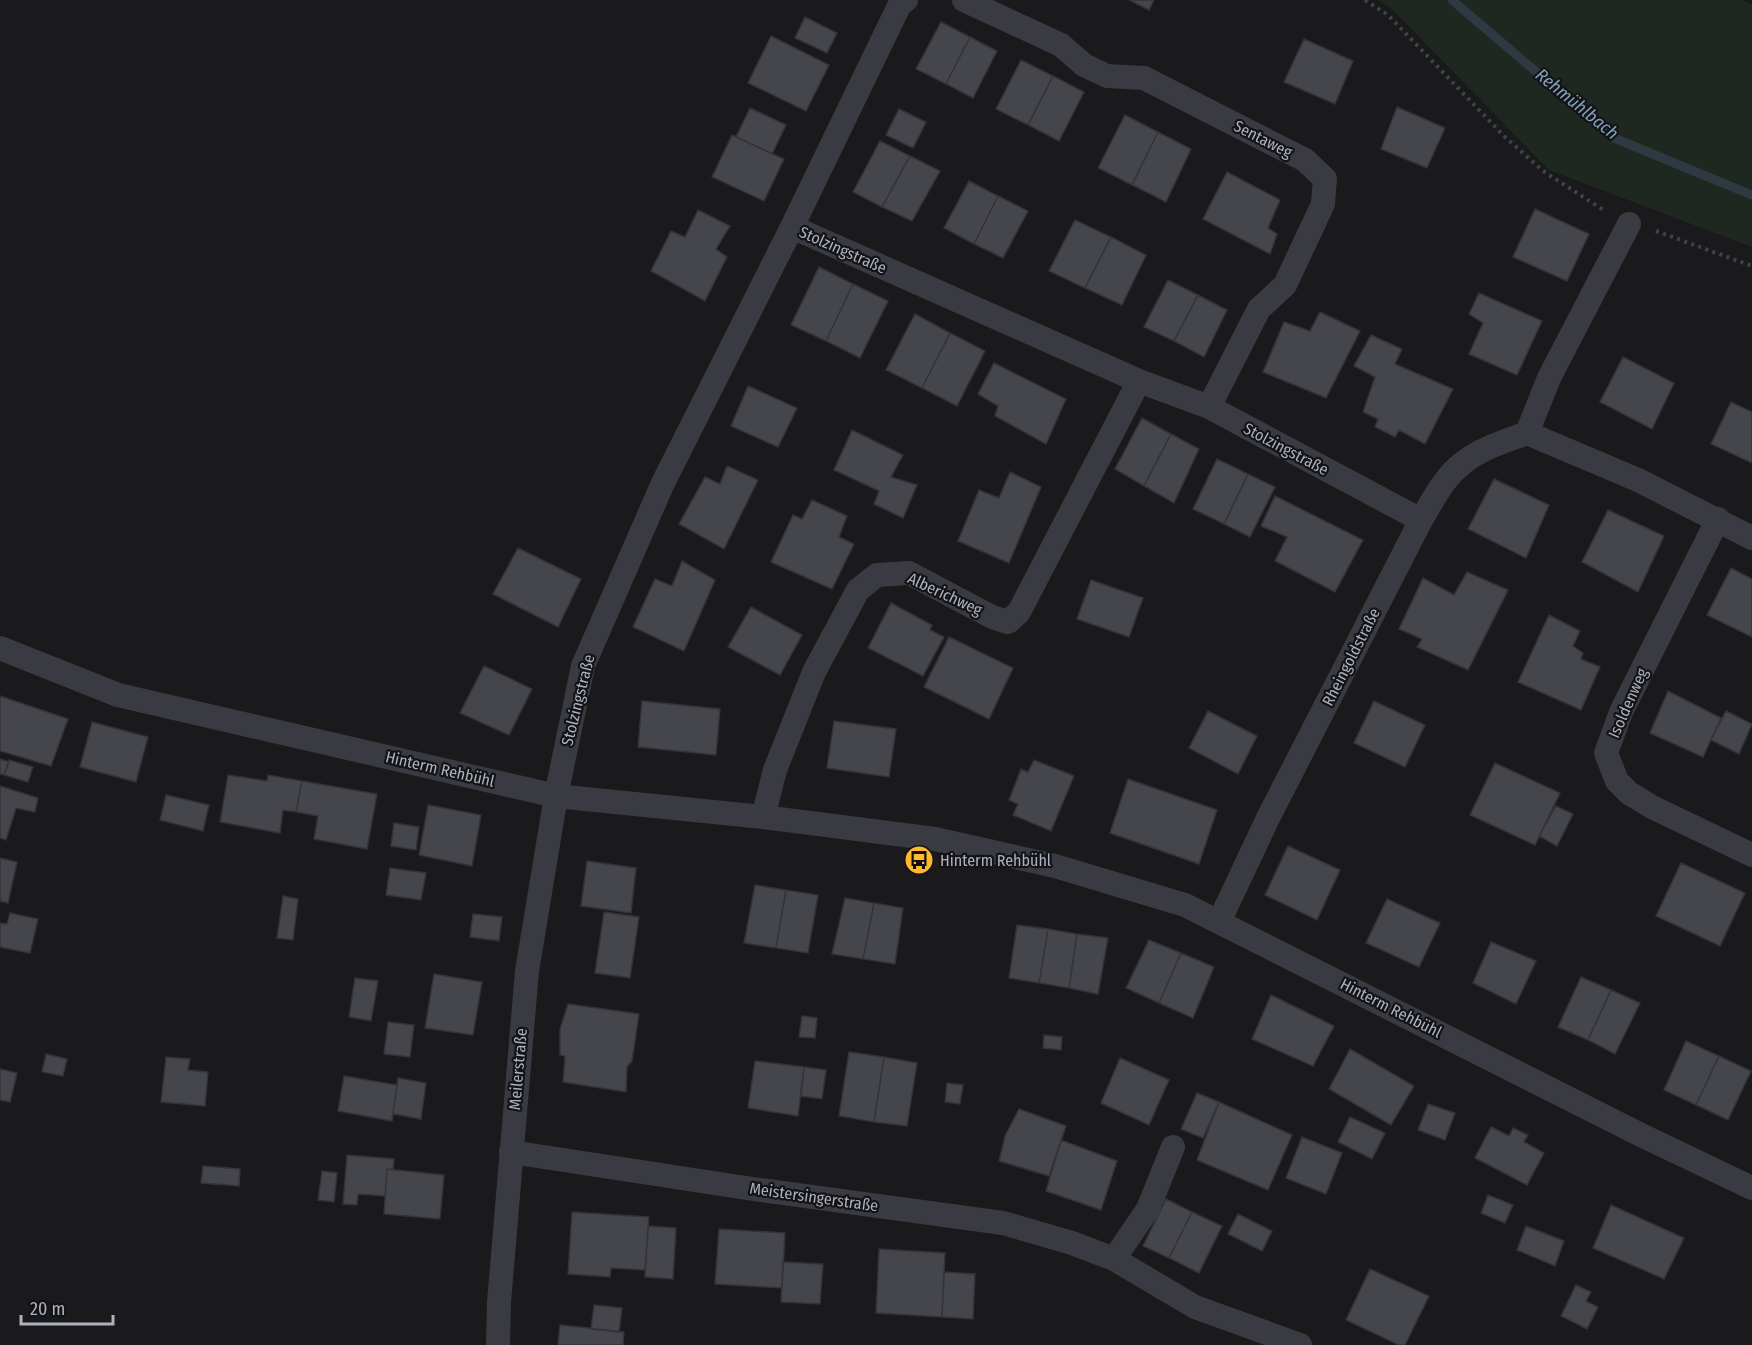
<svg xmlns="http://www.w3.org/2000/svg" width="1752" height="1345" font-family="'Fira Sans Condensed',sans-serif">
	<rect width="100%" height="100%" fill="#1a1a1c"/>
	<path fill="#1f2820" d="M 1378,0 L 1742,0 L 1752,5 L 1752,247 L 1549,170 L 1391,8 Z"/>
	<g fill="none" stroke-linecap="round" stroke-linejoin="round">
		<path stroke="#2e3942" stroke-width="9" d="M 1452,0 L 1614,138 L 1752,195"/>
	</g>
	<path fill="#44464c" stroke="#333338" stroke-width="1.5" d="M 1129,0 L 1154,0 L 1149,10 Z
		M 805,17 L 837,33 L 827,53 L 795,38 Z
		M 941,22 L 970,37 L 946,84 L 916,69 Z
		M 771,36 L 829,65 L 806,111 L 748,83 Z
		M 970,37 L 997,51 L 973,98 L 946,84 Z
		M 1304,39 L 1353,61 L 1335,104 L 1284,82 Z
		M 1021,60 L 1053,76 L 1028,125 L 996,109 Z
		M 1053,76 L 1084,92 L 1059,141 L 1028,125 Z
		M 1397,107 L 1445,128 L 1427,168 L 1381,149 Z
		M 750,108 L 786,125 L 772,154 L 736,137 Z
		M 899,109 L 926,122 L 913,148 L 886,135 Z
		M 1125,115 L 1158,132 L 1132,185 L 1098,168 Z
		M 1158,132 L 1191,149 L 1166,202 L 1132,185 Z
		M 732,135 L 784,159 L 764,201 L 712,177 Z
		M 880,141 L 910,156 L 882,207 L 853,192 Z
		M 910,156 L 940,171 L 912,221 L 882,207 Z
		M 1227,172 L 1280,200 L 1268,228 L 1277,234 L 1270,254 L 1203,219 Z
		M 969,181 L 998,196 L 974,244 L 944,228 Z
		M 998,196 L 1028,211 L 1003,258 L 974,244 Z
		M 1535,209 L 1589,234 L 1567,281 L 1513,257 Z
		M 698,210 L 730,226 L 716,249 L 727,257 L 705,301 L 651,271 L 671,231 L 685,237 Z
		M 1075,220 L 1111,237 L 1085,288 L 1049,271 Z
		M 1111,237 L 1146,255 L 1122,305 L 1085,288 Z
		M 819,267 L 853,284 L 826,341 L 791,325 Z
		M 1168,280 L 1198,295 L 1174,341 L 1144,327 Z
		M 853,284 L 888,301 L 860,358 L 826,341 Z
		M 1479,293 L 1542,321 L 1517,375 L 1469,354 L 1483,323 L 1469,314 Z
		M 1198,295 L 1227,310 L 1204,357 L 1174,341 Z
		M 1320,312 L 1360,331 L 1326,398 L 1263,372 L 1284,322 L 1310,331 Z
		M 915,314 L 950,333 L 922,388 L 886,370 Z
		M 950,333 L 985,351 L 957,406 L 922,388 Z
		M 1371,335 L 1402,349 L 1395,364 L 1453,389 L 1425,444 L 1399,430 L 1395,437 L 1375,427 L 1378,419 L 1363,412 L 1375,377 L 1354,366 Z
		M 1623,357 L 1674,383 L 1652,429 L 1600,402 Z
		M 994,363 L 1066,399 L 1046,444 L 995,416 L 998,406 L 978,394 Z
		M 748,386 L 797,408 L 778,447 L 731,426 Z
		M 1731,402 L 1752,412 L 1752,463 L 1711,444 Z
		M 1142,418 L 1171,434 L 1144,486 L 1115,469 Z
		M 852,430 L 903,455 L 891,477 L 917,485 L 903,518 L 874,504 L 879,491 L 834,470 Z
		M 1171,434 L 1199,449 L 1174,503 L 1144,486 Z
		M 1217,459 L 1248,474 L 1224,524 L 1193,509 Z
		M 727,466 L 758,480 L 724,549 L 679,524 L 705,477 L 720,484 Z
		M 1010,472 L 1041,487 L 1009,563 L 958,541 L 979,490 L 999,498 Z
		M 1248,474 L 1275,487 L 1250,537 L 1224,524 Z
		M 1494,479 L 1549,505 L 1526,558 L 1468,529 Z
		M 1275,496 L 1363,540 L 1335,592 L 1275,561 L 1287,537 L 1261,526 Z
		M 812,500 L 847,516 L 839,537 L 854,544 L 832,589 L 771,562 L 793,515 L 802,519 Z
		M 1608,510 L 1664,536 L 1638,592 L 1582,562 Z
		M 518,548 L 581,579 L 558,627 L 493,594 Z
		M 682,561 L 715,580 L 684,651 L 633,627 L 655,579 L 672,586 Z
		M 1731,568 L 1752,579 L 1752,637 L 1707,615 Z
		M 1467,572 L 1508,590 L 1468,670 L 1417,647 L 1422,639 L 1399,629 L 1423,578 L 1454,595 Z
		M 1091,580 L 1143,598 L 1129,637 L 1077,619 Z
		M 891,603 L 932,625 L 930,630 L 944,637 L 923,676 L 868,648 Z
		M 751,607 L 802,635 L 780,675 L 728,647 Z
		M 1549,615 L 1580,631 L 1573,646 L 1583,653 L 1581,659 L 1600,667 L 1581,710 L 1518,682 Z
		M 949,637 L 1013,668 L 989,719 L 924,687 Z
		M 484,666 L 532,689 L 509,735 L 460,713 Z
		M 1668,691 L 1721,718 L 1703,757 L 1650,733 Z
		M 0,696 L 68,719 L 51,766 L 0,751 Z
		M 642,701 L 720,709 L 716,755 L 638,747 Z
		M 1374,701 L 1425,725 L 1405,767 L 1354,743 Z
		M 1208,711 L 1257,736 L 1238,774 L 1189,748 Z
		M 1726,711 L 1752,724 L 1739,754 L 1711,740 Z
		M 834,721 L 896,729 L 889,777 L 827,768 Z
		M 92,722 L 148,737 L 136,782 L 80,767 Z
		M 0,759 L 9,762 L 4,775 L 0,774 Z
		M 9,760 L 33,767 L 28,782 L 4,775 Z
		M 1034,760 L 1074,776 L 1051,831 L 1013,815 L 1018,804 L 1009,800 L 1021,769 L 1028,772 Z
		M 1495,763 L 1560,793 L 1535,845 L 1470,815 Z
		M 228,775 L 267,781 L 268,775 L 302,781 L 296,812 L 283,810 L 280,833 L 220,822 Z
		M 1128,779 L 1217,810 L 1199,864 L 1110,833 Z
		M 302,781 L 377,794 L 367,849 L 314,839 L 318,816 L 296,812 Z
		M 0,786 L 38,798 L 35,812 L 16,808 L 6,840 L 0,838 Z
		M 166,795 L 209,805 L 203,831 L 160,820 Z
		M 428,805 L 481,815 L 472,866 L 419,855 Z
		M 1556,806 L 1573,814 L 1557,846 L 1539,836 Z
		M 394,823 L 419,827 L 416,850 L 391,846 Z
		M 1288,846 L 1340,870 L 1317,920 L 1265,895 Z
		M 0,858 L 17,862 L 8,903 L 0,901 Z
		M 587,861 L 636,868 L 631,913 L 581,906 Z
		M 1681,863 L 1745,893 L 1720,946 L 1656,916 Z
		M 390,868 L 426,873 L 421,900 L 386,895 Z
		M 755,885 L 786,890 L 776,948 L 744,943 Z
		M 786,890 L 818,895 L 808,953 L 776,948 Z
		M 283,896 L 298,899 L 293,940 L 277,938 Z
		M 845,898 L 874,903 L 863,959 L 832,954 Z
		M 1387,899 L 1440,923 L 1419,967 L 1366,943 Z
		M 874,903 L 903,908 L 895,964 L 863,959 Z
		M 604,912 L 639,917 L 630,978 L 595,973 Z
		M 10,913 L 38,919 L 30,953 L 0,947 L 0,923 L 7,924 Z
		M 473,914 L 502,917 L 499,941 L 470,937 Z
		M 1017,925 L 1048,929 L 1039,983 L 1009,978 Z
		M 1048,929 L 1077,934 L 1069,988 L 1039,983 Z
		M 1077,934 L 1108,938 L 1098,994 L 1069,988 Z
		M 1149,940 L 1181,953 L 1159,1003 L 1126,988 Z
		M 1491,942 L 1536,961 L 1516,1004 L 1473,983 Z
		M 1181,953 L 1214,967 L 1193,1018 L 1159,1003 Z
		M 434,974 L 482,982 L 473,1035 L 425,1028 Z
		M 1581,977 L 1611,990 L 1588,1040 L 1558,1027 Z
		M 355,978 L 378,981 L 371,1021 L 349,1017 Z
		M 1611,990 L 1640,1003 L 1615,1054 L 1588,1040 Z
		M 1271,995 L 1334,1026 L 1313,1066 L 1252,1039 Z
		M 568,1004 L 639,1014 L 632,1061 L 627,1067 L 626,1092 L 563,1082 L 565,1056 L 560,1055 L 560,1029 Z
		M 802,1016 L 817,1018 L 815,1038 L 799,1037 Z
		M 388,1022 L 414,1025 L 410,1057 L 384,1054 Z
		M 1044,1035 L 1062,1037 L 1061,1050 L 1043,1048 Z
		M 1686,1041 L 1719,1056 L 1696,1105 L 1664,1090 Z
		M 1350,1049 L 1414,1086 L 1391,1125 L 1329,1089 Z
		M 849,1052 L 884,1057 L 874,1122 L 839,1116 Z
		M 46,1054 L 67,1059 L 63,1076 L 42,1072 Z
		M 1719,1056 L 1751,1071 L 1728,1120 L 1696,1105 Z
		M 166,1057 L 190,1059 L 188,1070 L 208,1072 L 205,1106 L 161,1102 Z
		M 884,1057 L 917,1063 L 907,1126 L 874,1122 Z
		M 1120,1058 L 1169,1080 L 1149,1125 L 1101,1103 Z
		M 755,1061 L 804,1067 L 798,1116 L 748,1108 Z
		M 804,1067 L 826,1070 L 822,1099 L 801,1096 Z
		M 0,1069 L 17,1073 L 10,1102 L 0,1100 Z
		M 344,1076 L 397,1085 L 392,1121 L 338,1111 Z
		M 398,1078 L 426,1083 L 421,1119 L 393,1114 Z
		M 947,1083 L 963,1085 L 960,1104 L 945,1102 Z
		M 1197,1093 L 1219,1102 L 1203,1138 L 1181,1129 Z
		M 1219,1102 L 1292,1135 L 1268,1190 L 1197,1160 Z
		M 1428,1104 L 1455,1113 L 1445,1140 L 1418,1130 Z
		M 1019,1109 L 1066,1126 L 1049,1176 L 999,1161 L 1005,1136 Z
		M 1350,1117 L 1385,1133 L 1372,1159 L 1338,1142 Z
		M 1491,1127 L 1509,1136 L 1513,1128 L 1528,1135 L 1524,1142 L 1544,1153 L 1527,1185 L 1475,1158 Z
		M 1302,1137 L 1342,1153 L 1326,1194 L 1286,1178 Z
		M 1061,1140 L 1117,1161 L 1101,1210 L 1046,1191 Z
		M 347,1155 L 394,1159 L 393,1170 L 387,1169 L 385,1196 L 358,1194 L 357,1205 L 343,1204 Z
		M 203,1166 L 240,1169 L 239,1186 L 201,1183 Z
		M 387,1169 L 444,1175 L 440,1219 L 384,1214 Z
		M 322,1171 L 337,1173 L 334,1202 L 318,1200 Z
		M 1488,1195 L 1513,1205 L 1505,1223 L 1481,1213 Z
		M 1166,1199 L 1192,1212 L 1169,1258 L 1143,1246 Z
		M 1611,1205 L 1684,1238 L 1664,1279 L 1593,1248 Z
		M 572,1212 L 649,1217 L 645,1270 L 611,1268 L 610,1277 L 568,1274 Z
		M 1192,1212 L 1222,1226 L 1199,1273 L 1169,1258 Z
		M 1238,1214 L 1272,1231 L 1262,1251 L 1228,1234 Z
		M 648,1226 L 676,1228 L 673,1279 L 645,1277 Z
		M 1526,1226 L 1564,1241 L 1555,1266 L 1517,1250 Z
		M 719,1229 L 785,1233 L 782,1288 L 715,1284 Z
		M 879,1249 L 945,1253 L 942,1317 L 876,1313 Z
		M 783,1262 L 823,1264 L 820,1304 L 781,1302 Z
		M 1370,1269 L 1429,1296 L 1405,1345 L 1399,1345 L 1346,1320 Z
		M 944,1272 L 975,1274 L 973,1319 L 942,1317 Z
		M 1576,1285 L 1591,1292 L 1586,1301 L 1598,1307 L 1587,1329 L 1561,1316 Z
		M 594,1305 L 622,1308 L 619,1332 L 591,1329 Z
		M 560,1325 L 624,1332 L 623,1345 L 558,1345 Z"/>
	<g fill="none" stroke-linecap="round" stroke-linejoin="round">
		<path stroke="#404349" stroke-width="4" stroke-dasharray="3 4.5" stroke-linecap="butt" d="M 1365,0 L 1388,15 L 1504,136 L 1543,171 L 1605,211
			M 1656,231 L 1752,266"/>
		<path stroke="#3a3b42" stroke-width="24" d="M 964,0 L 1061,45 L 1084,65 L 1107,76 L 1144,78 L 1305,160 L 1325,179 L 1323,204 L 1285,285 L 1259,309 L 1209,407
			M 792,227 L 900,4 L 906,0
			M 1527,433 L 1549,378 L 1629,224
			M 1718,519 L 1621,712 L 1606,753 L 1617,781 L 1629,793 L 1652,807 L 1752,855
			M 0,648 L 118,695 L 556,796 L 763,817 L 935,839 L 1055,866 L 1185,905 L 1643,1136 L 1752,1188
			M 763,817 L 775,770 L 814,672 L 858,590 L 877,575 L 909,573 L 992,617 L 1008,622 L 1019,612 L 1139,381
			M 1219,922 L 1268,818 L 1421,520 C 1433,500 1444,477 1463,463 C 1481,448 1506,441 1527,433 L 1638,480 L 1752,538
			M 511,1152 L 753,1189 L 1003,1223 L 1072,1243 L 1114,1259 L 1195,1307 L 1300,1345
			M 1114,1259 L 1148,1209 L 1173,1147
			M 498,1345 L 499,1302 L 527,971 L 556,796 L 583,666 L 663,483 L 792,227 L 1139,381 L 1209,407 L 1421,520"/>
	</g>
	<defs>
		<g id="bus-disc" transform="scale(1.5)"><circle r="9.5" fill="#ffb82f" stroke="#141417"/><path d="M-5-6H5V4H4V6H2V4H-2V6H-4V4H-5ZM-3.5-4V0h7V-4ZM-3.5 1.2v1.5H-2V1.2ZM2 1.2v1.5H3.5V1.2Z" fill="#111"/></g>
	</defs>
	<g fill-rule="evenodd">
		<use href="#bus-disc" x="919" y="860"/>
	</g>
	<g text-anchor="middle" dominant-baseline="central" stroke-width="4.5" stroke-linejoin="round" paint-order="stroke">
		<g font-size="16" fill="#abb1bd" stroke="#141417">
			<text transform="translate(1263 139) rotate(27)">Sentaweg</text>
			<text transform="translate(843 250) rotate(24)">Stolzingstraße</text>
			<text transform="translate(1286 449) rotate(28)">Stolzingstraße</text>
			<text transform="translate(945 594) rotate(25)">Alberichweg</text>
			<text transform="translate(1351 657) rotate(-63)">Rheingoldstraße</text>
			<text transform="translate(578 700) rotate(-76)">Stolzingstraße</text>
			<text transform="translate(1628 703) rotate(-66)">Isoldenweg</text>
			<text transform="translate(440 769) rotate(13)">Hinterm Rehbühl</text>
			<text transform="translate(1391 1008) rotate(27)">Hinterm Rehbühl</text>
			<text transform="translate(518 1069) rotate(-85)">Meilerstraße</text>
			<text transform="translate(814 1197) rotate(8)">Meistersingerstraße</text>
		</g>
		<g font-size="16" fill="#abb1bd" stroke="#141417" text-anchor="start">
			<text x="940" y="860">Hinterm Rehbühl</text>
		</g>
		<g font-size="18" font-style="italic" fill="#7f9fba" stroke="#141417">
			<text transform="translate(1577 104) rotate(39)">Rehmühlbach</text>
		</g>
	</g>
	<path d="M21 1315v9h92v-9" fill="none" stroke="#abb1bd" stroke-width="3"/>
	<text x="30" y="1315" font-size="18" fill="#abb1bd" stroke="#141417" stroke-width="4.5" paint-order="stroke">20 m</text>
</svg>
